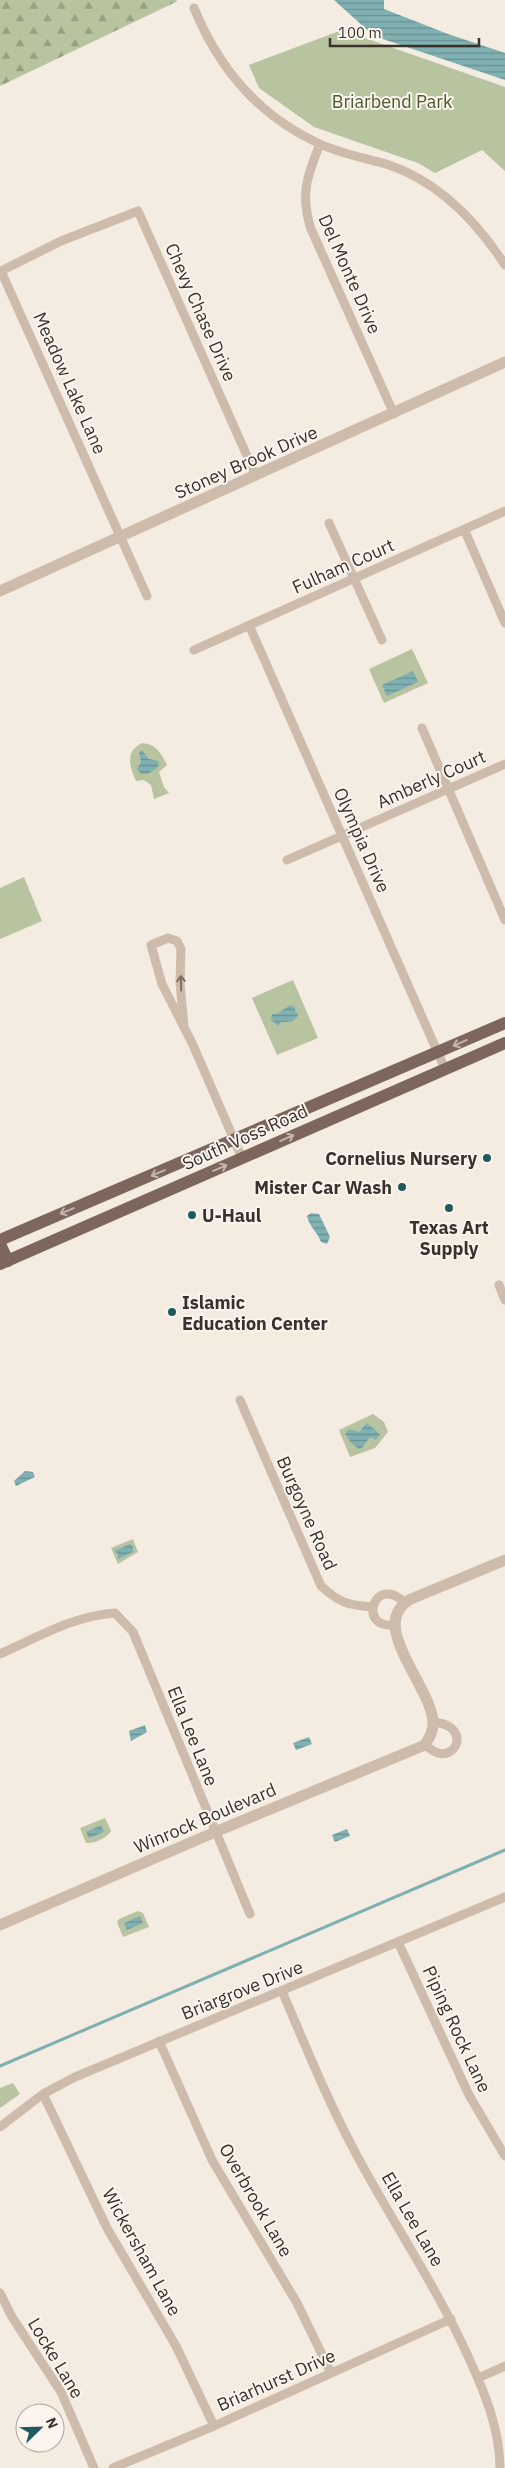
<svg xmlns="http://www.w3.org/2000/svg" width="505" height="2468" font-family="'IBM Plex Sans',sans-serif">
	<defs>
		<pattern id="forest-firs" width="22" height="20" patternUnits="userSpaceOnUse" patternTransform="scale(1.25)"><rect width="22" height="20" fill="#b8c4a0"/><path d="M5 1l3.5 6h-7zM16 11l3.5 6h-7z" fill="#97a083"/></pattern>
		<pattern id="water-rules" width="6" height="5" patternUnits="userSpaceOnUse" patternTransform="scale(1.25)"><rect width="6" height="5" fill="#7fb0b2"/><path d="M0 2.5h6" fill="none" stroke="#699091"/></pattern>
	</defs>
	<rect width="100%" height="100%" fill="#f4ebe1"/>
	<path fill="url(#forest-firs)" d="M 0,0 L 177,0 L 176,2 L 0,86 Z"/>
	<path fill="#b8c4a0" d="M 342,30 L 505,87 L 505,171 L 482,150 L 435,173 L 418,163 L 314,127 L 259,88 L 249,65 Z
		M 412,649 L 428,683 L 384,703 L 369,669 Z
		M 142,743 C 156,744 161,753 167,765 L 159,772 L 164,787 L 169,793 L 154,799 L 151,785 L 144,780 L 136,781 C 130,767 124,752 142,743 Z
		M 24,877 L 42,921 L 0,939 L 0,888 Z
		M 293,980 L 318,1038 L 277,1055 L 252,998 Z
		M 373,1414 L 384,1422 L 388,1432 L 375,1448 L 350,1457 L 339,1430 Z
		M 133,1539 L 138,1552 L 118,1564 L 111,1548 Z
		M 105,1818 L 111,1831 C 107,1838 94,1844 86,1843 L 80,1828 Z
		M 138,1911 L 143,1913 L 149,1927 L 123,1937 L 117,1922 L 119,1919 Z
		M 13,2083 L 20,2094 L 0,2108 L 0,2088 Z"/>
	<path fill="url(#water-rules)" d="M 334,0 L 384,0 L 384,9 L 448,34 L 505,53 L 505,80 L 374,36 Z
		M 413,671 L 418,682 L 387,696 L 382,685 Z
		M 142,750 L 149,759 L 159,761 L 158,767 L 148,774 L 141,774 L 137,769 L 141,762 L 139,753 Z
		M 290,1005 L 295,1007 L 295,1011 L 298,1014 C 296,1023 287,1022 281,1022 L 278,1026 L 271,1020 L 272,1014 L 277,1014 Z
		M 311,1213 L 319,1214 L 330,1237 L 327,1244 L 321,1242 C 318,1233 309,1226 307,1216 Z
		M 367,1423 L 380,1434 L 376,1440 L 370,1437 L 362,1448 L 359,1449 L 351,1443 L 345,1434 L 349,1429 L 359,1432 Z
		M 25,1471 L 33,1472 L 35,1477 L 16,1486 L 14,1481 Z
		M 130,1544 L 133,1547 L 133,1552 L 118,1559 L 118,1554 L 114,1551 Z
		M 145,1725 L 147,1732 L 131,1741 L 129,1731 Z
		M 309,1737 L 312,1744 L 296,1750 L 293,1743 Z
		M 101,1825 L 104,1832 L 89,1838 L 86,1832 Z
		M 347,1829 L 350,1836 L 335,1842 L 332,1835 Z
		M 140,1916 L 143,1923 L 127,1930 L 124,1923 Z"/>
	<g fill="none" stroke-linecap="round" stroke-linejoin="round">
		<path stroke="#7fb0b2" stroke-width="3" d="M 0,2066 L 505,1850"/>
		<path stroke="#cdbbac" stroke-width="9" d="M 194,8 C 219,69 258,116 320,144 C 341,154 366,158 389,165 C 439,182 477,222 505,265
			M 320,144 C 307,176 300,195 311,229 L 394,414
			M 329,523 L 382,640
			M 464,529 L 505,623
			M 147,596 L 1,271 L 61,241 L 138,211 L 256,476
			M 249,625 L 445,1069
			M 194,650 L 505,511
			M 422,728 L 505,920
			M 287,860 L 505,764
			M 184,1027 L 180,982 L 181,949 L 177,941 L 168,938 L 151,945 L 162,984 L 193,1045 L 242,1158
			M 499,1285 L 505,1300
			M 240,1400 L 321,1586 C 340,1603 347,1605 373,1607
			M 393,1625 C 357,1628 375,1574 404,1602
			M 0,1654 C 38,1637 73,1616 115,1613 L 133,1632 L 250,1914
			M 425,1745 C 429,1748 434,1752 438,1753 C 458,1759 470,1725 433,1722
			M 398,1942 L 469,2095 L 505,2156
			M 282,1991 C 305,2045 327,2099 354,2150 C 391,2220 435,2284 468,2356 C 484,2391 500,2429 500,2468
			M 159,2041 L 212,2160 L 297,2303 L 331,2373
			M 43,2094 L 107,2228 L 176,2346 L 214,2426
			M 0,2127 L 43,2094 L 75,2077 L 505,1897
			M 0,2293 L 12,2317 L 61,2392 L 94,2468
			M 478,2378 L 505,2366
			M 113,2468 L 214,2426 L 451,2319"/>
		<path stroke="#cdbbac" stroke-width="11" d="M 0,591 L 505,362
			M 0,1925 L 215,1832 L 425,1745 C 429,1738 433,1732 433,1724 C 434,1688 365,1624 411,1599 L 505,1560"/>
		<path stroke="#7d675c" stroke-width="12" d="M 0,1240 L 505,1023
			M 0,1244 L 8,1261
			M 0,1264 L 505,1043"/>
	</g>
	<defs><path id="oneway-shaft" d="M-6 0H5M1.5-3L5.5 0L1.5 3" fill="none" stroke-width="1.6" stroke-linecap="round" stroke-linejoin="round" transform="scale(1.25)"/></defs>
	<use stroke="#7d6f65" href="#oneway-shaft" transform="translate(181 983) rotate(-92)"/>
	<g stroke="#c2b5ac">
		<use href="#oneway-shaft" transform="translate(460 1043) rotate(156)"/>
		<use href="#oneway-shaft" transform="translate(287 1138) rotate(-24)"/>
		<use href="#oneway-shaft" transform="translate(220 1168) rotate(-23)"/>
		<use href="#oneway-shaft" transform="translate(158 1173) rotate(157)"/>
		<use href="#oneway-shaft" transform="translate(67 1211) rotate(158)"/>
	</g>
	<g fill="#1f5a5e" stroke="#fbf5ee" stroke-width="2">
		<circle cx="487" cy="1158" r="5"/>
		<circle cx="402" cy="1187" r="5"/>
		<circle cx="449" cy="1208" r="5"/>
		<circle cx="192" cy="1215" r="5"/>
		<circle cx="172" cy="1312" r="5"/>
	</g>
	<g text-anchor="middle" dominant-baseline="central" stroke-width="4" stroke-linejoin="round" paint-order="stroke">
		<g font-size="18" fill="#4a5a2e" stroke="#fbf5ee">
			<text x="392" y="101">Briarbend Park</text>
		</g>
		<g font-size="18" fill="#3b302b" stroke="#fbf5ee">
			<text transform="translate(350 274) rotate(66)">Del Monte Drive</text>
			<text transform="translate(201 312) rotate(66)">Chevy Chase Drive</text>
			<text transform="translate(70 383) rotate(66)">Meadow Lake Lane</text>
			<text transform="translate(246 462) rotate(-24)">Stoney Brook Drive</text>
			<text transform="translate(343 566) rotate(-24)">Fulham Court</text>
			<text transform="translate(431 779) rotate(-24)">Amberly Court</text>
			<text transform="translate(362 840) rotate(66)">Olympia Drive</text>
			<text transform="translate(245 1137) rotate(-24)">South Voss Road</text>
			<text transform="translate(307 1513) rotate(66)">Burgoyne Road</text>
			<text transform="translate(193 1736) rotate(68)">Ella Lee Lane</text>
			<text transform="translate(205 1818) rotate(-23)">Winrock Boulevard</text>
			<text transform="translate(242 1990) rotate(-22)">Briargrove Drive</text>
			<text transform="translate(457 2029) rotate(65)">Piping Rock Lane</text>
			<text transform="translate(256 2200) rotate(60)">Overbrook Lane</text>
			<text transform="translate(413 2219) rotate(60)">Ella Lee Lane</text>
			<text transform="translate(142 2252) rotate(61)">Wickersham Lane</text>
			<text transform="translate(56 2358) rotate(59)">Locke Lane</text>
			<text transform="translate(276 2380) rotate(-24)">Briarhurst Drive</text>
		</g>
		<g font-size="18" font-weight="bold" fill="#3b302b" stroke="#fbf5ee" text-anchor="end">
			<text x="477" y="1158">Cornelius Nursery</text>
			<text x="392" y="1187">Mister Car Wash</text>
			<text x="202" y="1215" text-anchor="start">U-Haul</text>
			<text x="449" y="1227" text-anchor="middle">Texas Art<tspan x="449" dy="21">Supply</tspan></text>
			<text x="182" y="1302" text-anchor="start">Islamic<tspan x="182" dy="21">Education Center</tspan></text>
		</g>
	</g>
	<g transform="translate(40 2428) rotate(67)"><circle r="24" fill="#fbf5ee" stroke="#aea6a0"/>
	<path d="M0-4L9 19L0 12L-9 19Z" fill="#1f5a5e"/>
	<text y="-8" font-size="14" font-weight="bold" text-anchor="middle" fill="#3b302b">N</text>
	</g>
	<path d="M330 38v8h149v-8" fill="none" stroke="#3b302b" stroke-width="2.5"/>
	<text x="338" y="38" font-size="15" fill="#3b302b" stroke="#fbf5ee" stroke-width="4" paint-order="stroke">100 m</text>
</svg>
